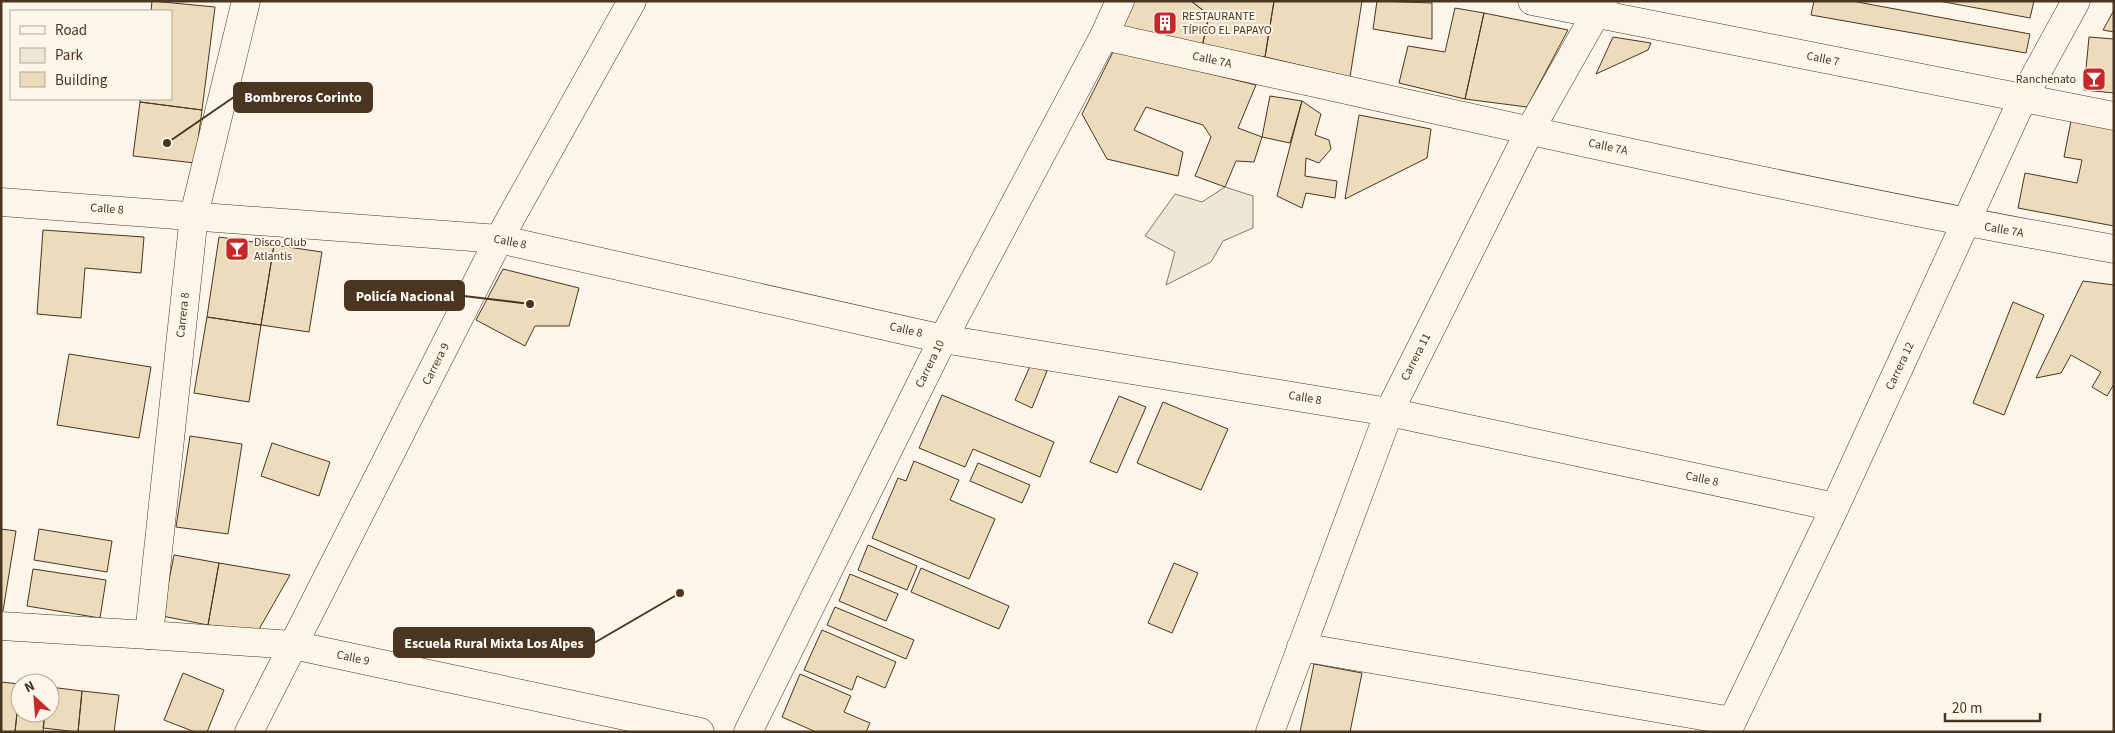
<svg xmlns="http://www.w3.org/2000/svg" width="2115" height="733" font-family="'Source Sans 3',sans-serif">
	<rect width="100%" height="100%" fill="#fbf6e9"/>
	<path fill="#ede6d9" stroke="#887966" d="M 1225,187 L 1253,196 L 1253,228 L 1223,241 L 1211,262 L 1166,285 L 1175,252 L 1145,236 L 1175,194 L 1202,202 Z"/>
	<path fill="#ecdcbc" stroke="#4a3520" d="M 152,1 L 215,7 L 202,110 L 140,102 L 140,99 L 171,99 L 171,11 L 151,11 Z
		M 1133,1 L 1191,1 L 1209,15 L 1202,47 L 1120,32 Z
		M 1191,1 L 1274,1 L 1265,57 L 1202,47 L 1209,15 Z
		M 1274,1 L 1362,1 L 1350,77 L 1265,57 Z
		M 1377,1 L 1432,3 L 1432,39 L 1373,29 Z
		M 1814,1 L 1852,1 L 2030,34 L 2026,53 L 1811,15 Z
		M 1939,1 L 2034,1 L 2030,18 Z
		M 1455,8 L 1484,13 L 1465,99 L 1399,83 L 1408,46 L 1445,52 Z
		M 2114,10 L 2114,32 L 2103,30 Z
		M 1484,13 L 1568,30 L 1527,107 L 1465,99 Z
		M 1613,37 L 1651,43 L 1648,50 L 1596,74 Z
		M 2089,37 L 2114,39 L 2114,93 L 2084,90 Z
		M 1114,50 L 1256,85 L 1238,128 L 1262,137 L 1254,162 L 1236,161 L 1225,187 L 1195,176 L 1211,137 L 1203,125 L 1146,107 L 1134,130 L 1183,152 L 1178,176 L 1107,159 L 1082,114 Z
		M 1270,96 L 1302,101 L 1290,143 L 1262,137 Z
		M 1302,101 L 1321,114 L 1315,135 L 1329,140 L 1331,149 L 1319,163 L 1306,158 L 1305,176 L 1337,181 L 1335,198 L 1306,193 L 1302,208 L 1277,196 Z
		M 140,102 L 202,110 L 195,163 L 133,156 Z
		M 1359,115 L 1431,129 L 1427,158 L 1345,199 Z
		M 2071,121 L 2114,129 L 2114,226 L 2018,208 L 2025,173 L 2077,183 L 2082,160 L 2064,157 Z
		M 43,230 L 144,237 L 141,273 L 85,268 L 81,318 L 37,314 Z
		M 219,237 L 274,245 L 261,325 L 207,317 Z
		M 274,245 L 322,252 L 309,332 L 261,325 Z
		M 503,269 L 579,288 L 569,326 L 535,326 L 525,346 L 476,320 Z
		M 2083,281 L 2114,285 L 2114,384 L 2107,396 L 2092,387 L 2101,372 L 2071,355 L 2061,373 L 2036,378 Z
		M 2013,302 L 2044,315 L 2004,415 L 1973,403 Z
		M 207,317 L 261,325 L 249,402 L 194,393 Z
		M 69,354 L 151,367 L 139,438 L 57,425 Z
		M 1031,364 L 1047,371 L 1032,408 L 1015,400 Z
		M 942,395 L 1054,442 L 1040,477 L 973,449 L 965,467 L 919,448 Z
		M 1119,396 L 1146,407 L 1117,473 L 1090,462 Z
		M 1163,402 L 1228,429 L 1201,490 L 1137,463 Z
		M 190,436 L 242,444 L 228,534 L 176,527 Z
		M 272,443 L 330,462 L 319,496 L 261,476 Z
		M 914,461 L 959,480 L 950,500 L 995,519 L 969,579 L 872,538 L 898,478 L 906,481 Z
		M 978,463 L 1030,485 L 1022,503 L 970,481 Z
		M 1,529 L 16,531 L 3,611 L 1,611 Z
		M 39,529 L 112,541 L 107,572 L 34,560 Z
		M 868,545 L 917,566 L 907,590 L 858,570 Z
		M 174,555 L 219,563 L 208,625 L 162,616 Z
		M 219,563 L 290,575 L 258,631 L 208,625 Z
		M 1174,563 L 1198,573 L 1172,633 L 1148,623 Z
		M 921,568 L 1009,606 L 999,629 L 911,592 Z
		M 33,569 L 106,580 L 100,618 L 27,606 Z
		M 850,574 L 898,594 L 886,621 L 839,601 Z
		M 835,607 L 914,640 L 906,659 L 827,625 Z
		M 822,630 L 896,662 L 885,688 L 857,676 L 852,690 L 804,670 Z
		M 1314,664 L 1362,673 L 1350,732 L 1300,732 Z
		M 183,673 L 224,690 L 207,732 L 195,732 L 164,720 Z
		M 800,674 L 851,696 L 844,712 L 870,723 L 866,732 L 816,732 L 782,717 Z
		M 1,682 L 20,684 L 15,732 L 1,732 Z
		M 20,685 L 20,713 L 45,713 L 43,732 L 15,732 Z
		M 50,687 L 82,691 L 78,732 L 43,728 L 45,713 L 50,713 Z
		M 82,691 L 119,695 L 114,732 L 78,732 Z"/>
	<g fill="none" stroke-linecap="round" stroke-linejoin="round">
		<g stroke="#4a3520" stroke-width="29">
			<path id="minor" d="M 1532,1 L 2114,116
				M 1104,36 C 1440,110 1775,189 2114,249
				M 1,202 L 499,239 L 943,339 L 1389,412 L 1835,507
				M 149,635 L 293,645 L 700,732
				M 1301,647 L 1732,721
				M 249,732 L 499,239 L 632,1
				M 1270,732 L 1389,412 L 1530,130 L 1603,1
				M 1727,732 L 1835,507 L 2023,98 L 2076,1"/>
		</g>
		<g stroke="#4a3520" stroke-width="29">
			<path id="tertiary" d="M 1,626 L 149,635 L 194,215 L 246,1"/>
		</g>
		<g stroke="#4a3520" stroke-width="29">
			<path id="primary" d="M 748,732 L 943,339 L 1104,36 L 1120,1"/>
		</g>
		<use href="#minor" stroke="#fbf6e9" stroke-width="28"/>
		<use href="#tertiary" stroke="#fbf6e9" stroke-width="28"/>
		<use href="#primary" stroke="#fbf6e9" stroke-width="28"/>
	</g>
	<defs>
		<g id="building-square" transform="scale(1.25)"><rect x="-9" y="-9" width="18" height="18" rx="4" fill="#c62828" stroke="#fbf6e9"/><path d="M-4-6H4V6H1V3H-1V6H-4ZM-2.5-4.3h1.7v1.8h-1.7ZM.8-4.3h1.7v1.8H.8ZM-2.5-1h1.7V.8h-1.7ZM.8-1h1.7V.8H.8Z" fill="#fff"/></g>
		<g id="bar-square" transform="scale(1.25)"><rect x="-9" y="-9" width="18" height="18" rx="4" fill="#c62828" stroke="#fbf6e9"/><path d="M-6-5H6L.8 .8V4.5H3.5V6h-7V4.5H-.8V.8Z" fill="#fff"/></g>
	</defs>
	<g fill-rule="evenodd">
		<use href="#building-square" x="1165" y="23"/>
		<use href="#bar-square" x="2094" y="79"/>
		<use href="#bar-square" x="237" y="249"/>
	</g>
	<g text-anchor="middle" dominant-baseline="central" stroke-width="4" stroke-linejoin="round" paint-order="stroke">
		<g font-size="12" fill="#4a3520" stroke="#fbf6e9" text-anchor="start">
			<text x="1182" y="16">RESTAURANTE<tspan x="1182" dy="14">TÍPICO EL PAPAYO</tspan></text>
			<text x="2076" y="79" text-anchor="end">Ranchenato</text>
			<text x="254" y="242">Disco Club<tspan x="254" dy="14">Atlantis</tspan></text>
		</g>
		<g font-size="12" fill="#4a3520" stroke="#fbf6e9">
			<text transform="translate(1823 59) rotate(11)">Calle 7</text>
			<text transform="translate(1212 60) rotate(12)">Calle 7A</text>
			<text transform="translate(1608 147) rotate(12)">Calle 7A</text>
			<text transform="translate(107 209) rotate(4)">Calle 8</text>
			<text transform="translate(2004 230) rotate(10)">Calle 7A</text>
			<text transform="translate(510 242) rotate(11)">Calle 8</text>
			<text transform="translate(183 315) rotate(-84)">Carrera 8</text>
			<text transform="translate(906 330) rotate(13)">Calle 8</text>
			<text transform="translate(1416 357) rotate(-63)">Carrera 11</text>
			<text transform="translate(436 364) rotate(-63)">Carrera 9</text>
			<text transform="translate(930 364) rotate(-64)">Carrera 10</text>
			<text transform="translate(1900 366) rotate(-65)">Carrera 12</text>
			<text transform="translate(1305 398) rotate(9)">Calle 8</text>
			<text transform="translate(1702 479) rotate(12)">Calle 8</text>
			<text transform="translate(353 658) rotate(12)">Calle 9</text>
		</g>
	</g>
	<path fill="none" stroke="#4a3520" stroke-width="2" d="M167 143L234 97M530 304L464 296M680 593L594 643"/>
	<g fill="#4a3520" stroke="#fbf6e9" stroke-width="2">
		<circle cx="167" cy="143" r="5"/>
		<circle cx="530" cy="304" r="5"/>
		<circle cx="680" cy="593" r="5"/>
	</g>
	<g fill="#4a3520" stroke="#4a3520" stroke-width="2">
		<rect x="234" y="83" width="138" height="29" rx="5"/>
		<rect x="345" y="281" width="119" height="29" rx="5"/>
		<rect x="394" y="628" width="200" height="29" rx="5"/>
	</g>
	<g font-size="14" text-anchor="middle" font-weight="bold" fill="#fff">
		<text x="303" y="102">Bombreros Corinto</text>
		<text x="405" y="301">Policía Nacional</text>
		<text x="494" y="648">Escuela Rural Mixta Los Alpes</text>
	</g>
	<rect width="2115" height="733" fill="none" stroke="#4a3520" stroke-width="5"/>
	<rect x="10" y="10" width="162" height="90" fill="#fbf6e9" stroke="#b4a999"/>
	<rect x="20" y="26" width="25" height="8" fill="#fbf6e9" stroke="#b4a999"/>
	<text x="55" y="35" font-size="15" fill="#4a3520">Road</text>
	<rect x="20" y="48" width="25" height="15" fill="#ede6d9" stroke="#b4a999"/>
	<text x="55" y="60" font-size="15" fill="#4a3520">Park</text>
	<rect x="20" y="72" width="25" height="15" fill="#ecdcbc" stroke="#b4a999"/>
	<text x="55" y="85" font-size="15" fill="#4a3520">Building</text>
	<g transform="translate(35 698) rotate(334)"><circle r="24" fill="#fbf6e9" stroke="#b4a999"/>
	<path d="M0-4L9 19L0 12L-9 19Z" fill="#c62828"/>
	<text y="-8" font-size="14" font-weight="bold" text-anchor="middle" fill="#4a3520">N</text>
	</g>
	<path d="M1945 713v8h95v-8" fill="none" stroke="#4a3520" stroke-width="2.5"/>
	<text x="1952" y="713" font-size="15" fill="#4a3520" stroke="#fbf6e9" stroke-width="4" paint-order="stroke">20 m</text>
</svg>
